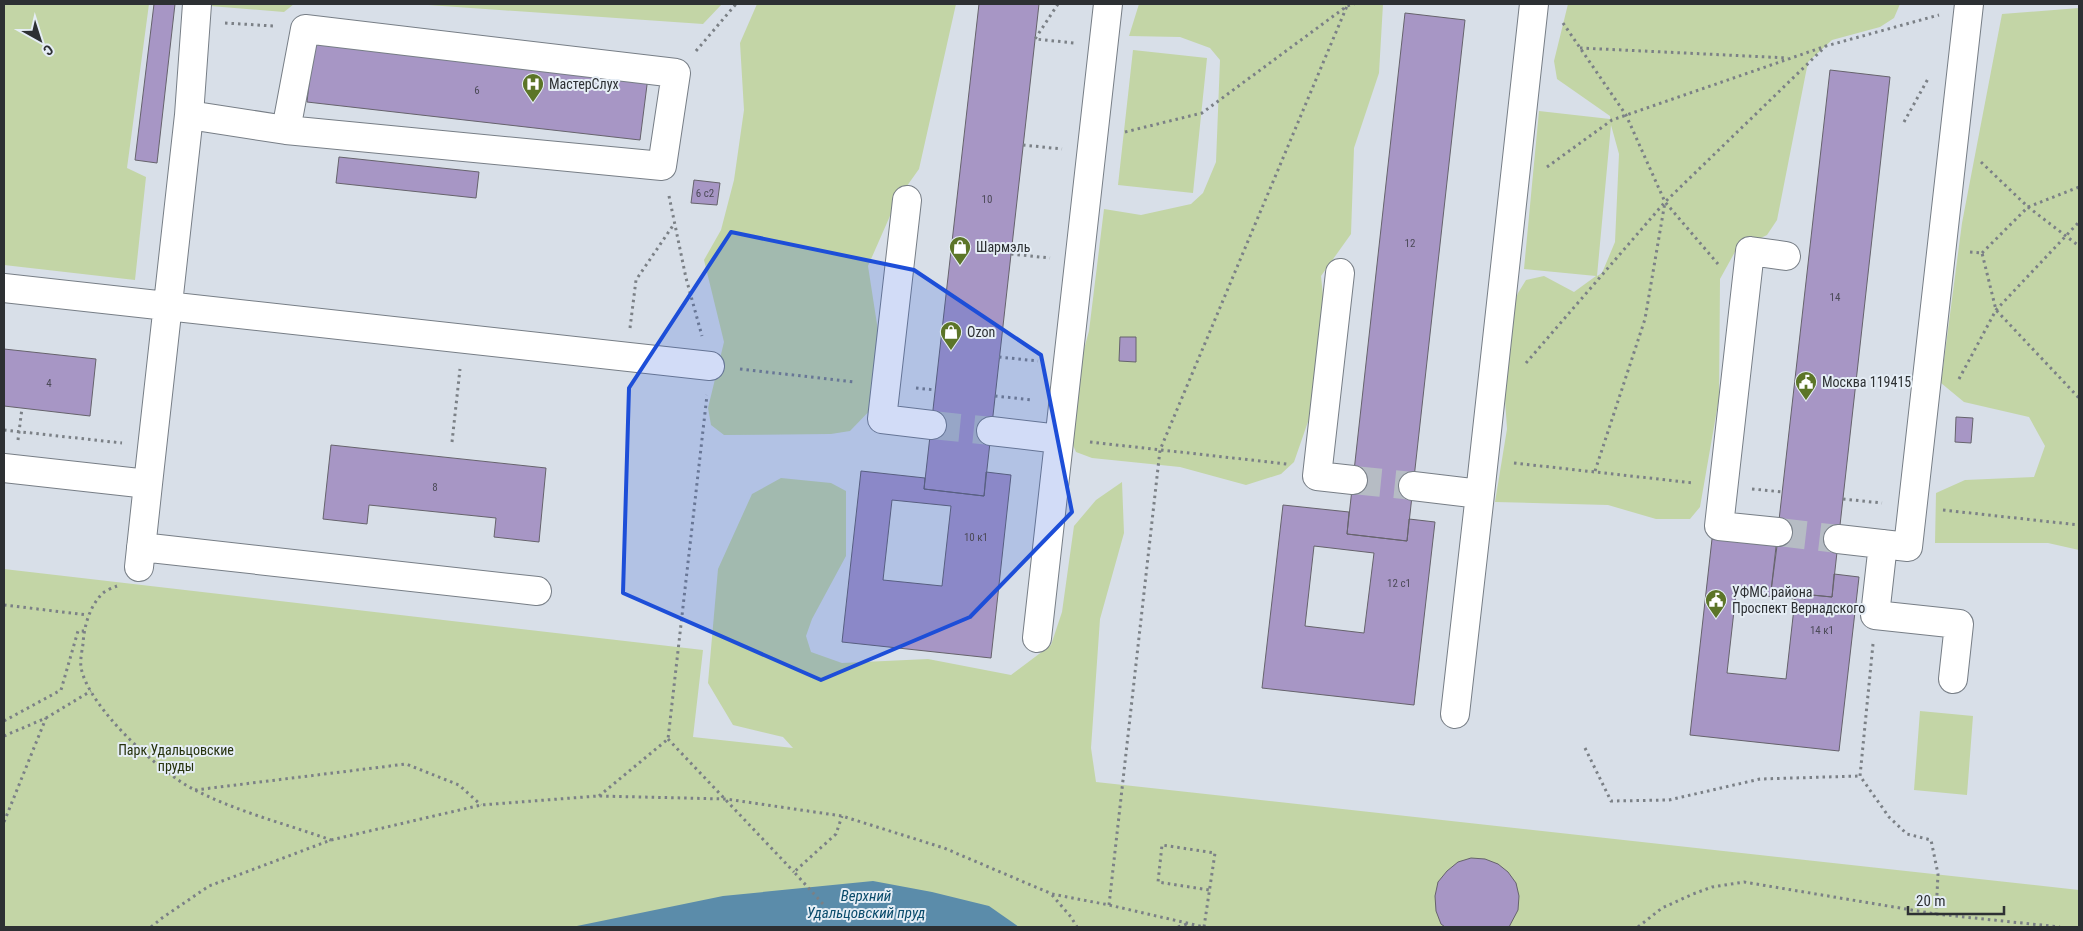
<svg xmlns="http://www.w3.org/2000/svg" width="2083" height="931" font-family="'Roboto Condensed',sans-serif">
	<rect width="100%" height="100%" fill="#d8dfe8"/>
	<path fill="#c3d5a6" fill-rule="evenodd" d="M 4,4 L 149,4 L 127,168 L 146,177 L 135,280 L 4,265 Z
		M 210,4 L 294,4 L 284,12 L 210,6 Z
		M 414,4 L 722,4 L 703,24 Z
		M 757,4 L 956,4 L 919,169 L 897,200 L 868,266 L 881,350 L 878,402 L 850,431 L 831,434 L 724,435 L 711,425 L 708,408 L 724,342 L 704,260 L 721,230 L 734,180 L 744,110 L 740,43 Z
		M 1139,4 L 1383,4 L 1379,73 L 1354,148 L 1351,234 L 1321,276 L 1326,327 L 1311,413 L 1294,462 L 1281,474 L 1246,485 L 1180,467 L 1092,458 L 1076,452 L 1069,436 L 1070,400 L 1089,331 L 1104,209 L 1141,215 L 1191,204 L 1203,193 L 1216,162 L 1220,60 L 1210,48 L 1180,37 L 1129,36 Z
		M 1568,4 L 1900,4 L 1894,18 L 1880,27 L 1832,40 L 1808,62 L 1777,220 L 1767,235 L 1736,250 L 1720,279 L 1719,398 L 1700,507 L 1690,519 L 1656,519 L 1608,505 L 1495,502 L 1507,429 L 1501,341 L 1518,293 L 1526,280 L 1544,276 L 1574,292 L 1596,276 L 1524,269 L 1539,111 L 1610,119 L 1610,116 L 1557,79 L 1554,61 ZM 1611,125 L 1619,154 L 1615,242 L 1602,273 L 1597,276 Z
		M 2079,8 L 2079,550 L 2048,543 L 1935,543 L 1936,493 L 1965,480 L 2034,477 L 2045,446 L 2029,417 L 1964,402 L 1941,383 L 1962,223 L 2002,14 Z
		M 1133,50 L 1207,58 L 1193,193 L 1118,185 Z
		M 781,478 L 831,483 L 846,491 L 846,556 L 812,619 L 806,636 L 811,652 L 842,663 L 928,659 L 1011,675 L 1051,645 L 1062,612 L 1074,526 L 1096,500 L 1122,482 L 1124,533 L 1100,619 L 1091,748 L 1096,782 L 2079,890 L 2079,927 L 4,927 L 4,569 L 703,650 L 693,737 L 793,748 L 783,737 L 733,725 L 708,683 L 718,569 L 752,494 Z
		M 1920,711 L 1973,716 L 1967,795 L 1914,790 Z"/>
	<path fill="#5b8caa" d="M 873,881 L 932,892 L 989,906 L 1019,927 L 572,927 L 723,896 Z"/>
	<path fill="#a796c5" stroke="#66636c" fill-rule="evenodd" d="M 154,4 L 175,4 L 157,163 L 135,160 Z
		M 979,4 L 1039,4 L 984,496 L 924,489 Z
		M 1405,13 L 1465,20 L 1407,541 L 1347,534 Z
		M 314,39 L 648,77 L 640,140 L 307,102 Z
		M 1830,70 L 1890,77 L 1832,597 L 1771,591 Z
		M 339,157 L 479,172 L 476,198 L 336,183 Z
		M 694,180 L 720,183 L 717,205 L 691,203 Z
		M 1120,337 L 1136,337 L 1136,362 L 1119,361 Z
		M 4,349 L 96,359 L 90,416 L 4,406 Z
		M 1956,417 L 1973,418 L 1971,443 L 1955,442 Z
		M 331,445 L 546,468 L 539,542 L 494,537 L 496,518 L 369,505 L 367,524 L 323,519 Z
		M 861,471 L 925,478 L 924,489 L 984,496 L 986,472 L 1011,475 L 991,658 L 842,642 ZM 892,500 L 951,506 L 942,586 L 883,580 Z
		M 1283,505 L 1349,512 L 1347,534 L 1407,541 L 1409,519 L 1435,522 L 1414,705 L 1262,688 ZM 1314,546 L 1374,553 L 1364,633 L 1305,626 Z
		M 1712,539 L 1777,546 L 1771,591 L 1832,597 L 1834,574 L 1859,577 L 1839,751 L 1690,735 ZM 1736,593 L 1795,599 L 1786,679 L 1727,673 Z
		M 1471,858 L 1485,859 L 1498,864 L 1508,872 L 1516,883 L 1519,896 L 1518,910 L 1509,927 L 1445,927 L 1441,924 L 1436,911 L 1435,896 L 1438,882 L 1447,871 L 1458,862 Z"/>
	<g fill="none" stroke-linecap="round" stroke-linejoin="round">
		<path stroke="#b6bcc4" stroke-width="28" stroke-dasharray="28 14" stroke-linecap="butt" d="M 932,425 L 991,431
			M 1353,480 L 1413,486
			M 1778,532 L 1838,539"/>
		<g stroke="#777e86" stroke-width="30">
			<path id="minor" d="M 189,115 L 286,130 L 662,166 L 676,73 L 305,29 L 286,130
				M 907,200 L 882,419 L 932,425
				M 1340,273 L 1317,476 L 1353,480
				M 4,288 L 710,366
				M 991,431 L 1059,439
				M 4,468 L 148,484 L 189,115 L 197,4
				M 1413,486 L 1480,494 L 1534,4
				M 1778,532 L 1719,526 L 1750,251 L 1786,256
				M 1838,539 L 1908,547 L 1969,4
				M 1883,544 L 1875,615 L 1959,624 L 1953,679
				M 141,547 L 537,591
				M 139,567 L 148,484
				M 1037,638 L 1108,4
				M 1455,714 L 1480,494"/>
		</g>
		<path stroke="#7b8086" stroke-width="3" stroke-dasharray="2.5 4" stroke-linecap="butt" d="M 1058,4 L 1035,39 L 1074,43
			M 225,23 L 274,26
			M 1563,23 L 1626,115 L 1665,202 L 1718,264
			M 1580,48 L 1788,58
			M 696,51 L 736,4
			M 1904,122 L 1929,77
			M 1125,132 L 1202,113 L 1347,6 L 1354,4
			M 1023,145 L 1062,149
			M 1981,162 L 2028,207 L 2079,246
			M 1547,167 L 1612,120 L 1826,46 L 1939,15
			M 669,196 L 686,278 L 702,336
			M 1970,252 L 1982,253 L 1996,310 L 2079,398
			M 1982,253 L 2028,207 L 2079,187
			M 1011,254 L 1050,258
			M 630,328 L 636,280 L 674,224
			M 999,357 L 1038,361
			M 1526,363 L 1665,202 L 1826,46
			M 740,369 L 855,382
			M 1959,379 L 1996,310 L 2079,222
			M 916,388 L 935,390
			M 995,396 L 1033,400
			M 4,430 L 122,443
			M 18,440 L 22,408
			M 452,442 L 460,369
			M 1090,442 L 1287,464
			M 1514,463 L 1694,483
			M 1595,471 L 1645,319 L 1665,202
			M 1752,489 L 1783,492
			M 1843,499 L 1882,503
			M 1943,510 L 2079,525
			M 117,586 C 112,588 104,591 101,595 C 89,608 84,627 83,644 C 82,651 80,660 81,667 C 87,706 160,773 195,790 C 238,812 286,824 331,840
			M 4,605 L 88,615
			M 1873,644 L 1860,776 L 1889,817 L 1907,834 L 1931,840 L 1938,874 L 1936,914
			M 4,721 L 61,690 L 78,631 L 84,631
			M 4,736 L 46,718 L 91,691
			M 668,739 L 794,872
			M 1585,748 L 1611,801 L 1669,800 L 1760,779 L 1860,776
			M 195,790 L 406,764 L 459,785 L 481,805
			M 599,796 L 668,739 L 707,395
			M 4,822 L 46,718
			M 1052,895 L 1071,917 L 1077,927
			M 823,904 L 794,872 L 836,834 L 842,816
			M 1109,905 L 1160,450 L 1347,6
			M 151,927 L 162,918 L 209,886 L 331,840 L 481,805 L 598,796 L 726,799 L 842,816 L 944,848 L 1052,894 L 1109,905 L 1204,927
			M 1178,927 L 1187,924
			M 1204,927 L 1215,853 L 1162,845 L 1158,882 L 1209,890
			M 1638,927 L 1662,908 L 1693,894 L 1712,887 L 1744,882 L 1936,914 L 2060,927"/>
		<use href="#minor" stroke="#fff" stroke-width="28"/>
	</g>
	<path fill="#1d4ed8" fill-opacity="0.2" stroke="#1d4ed8" stroke-width="4" stroke-linejoin="round" d="M 731,232 L 914,270 L 1041,355 L 1072,512 L 970,617 L 821,680 L 623,593 L 629,388 Z"/>
	<defs>
		<g id="hospital-pin" transform="scale(1.125)"><path d="M0 17L-7.5 6A9.5 9.5 0 1 1 7.5 6Z" fill="#5c7528" stroke="#e5edf5"/><path d="M-5-5h3v3.5h4V-5h3V5h-3V1.5h-4V5h-3Z" fill="#fff"/></g>
		<g id="shop-pin" transform="scale(1.125)"><path d="M0 17L-7.5 6A9.5 9.5 0 1 1 7.5 6Z" fill="#5c7528" stroke="#e5edf5"/><path d="M-5-2.5h2.3a2.7 3.5 0 0 1 5.4 0H5L5.5 6h-11ZM-1.5-2.5h3a1.5 2.3 0 0 0-3 0Z" fill="#fff"/></g>
		<g id="civic-pin" transform="scale(1.125)"><path d="M0 17L-7.5 6A9.5 9.5 0 1 1 7.5 6Z" fill="#5c7528" stroke="#e5edf5"/><path d="M-.6-6.5H3V-4.5H.6V-3L4-1V1h2V6H-6V1h2V-1L-.6-3ZM-1.2 2.5V6h2.4V2.5Z" fill="#fff"/></g>
	</defs>
	<g fill-rule="evenodd">
		<use href="#hospital-pin" x="533" y="84"/>
		<use href="#shop-pin" x="960" y="247"/>
		<use href="#shop-pin" x="951" y="332"/>
		<use href="#civic-pin" x="1806" y="382"/>
		<use href="#civic-pin" x="1716" y="600"/>
	</g>
	<g text-anchor="middle" dominant-baseline="central" stroke-width="4" stroke-linejoin="round" paint-order="stroke">
		<g font-size="11" fill="#4c4a58">
			<text x="477" y="90">6</text>
			<text x="705" y="193">6 с2</text>
			<text x="987" y="199">10</text>
			<text x="1410" y="243">12</text>
			<text x="1835" y="297">14</text>
			<text x="49" y="383">4</text>
			<text x="435" y="487">8</text>
			<text x="976" y="537">10 к1</text>
			<text x="1399" y="583">12 с1</text>
			<text x="1822" y="630">14 к1</text>
		</g>
		<g font-size="14" fill="#2d3033" stroke="#e5edf5" text-anchor="start">
			<text x="549" y="84">МастерСлух</text>
			<text x="976" y="247">Шармэль</text>
			<text x="967" y="332">Ozon</text>
			<text x="1822" y="382">Москва 119415</text>
			<text x="1732" y="592">УФМС района<tspan x="1732" dy="16">Проспект Вернадского</tspan></text>
		</g>
		<g font-size="14" fill="#26320c" stroke="#e5edf5">
			<text x="176" y="750">Парк Удальцовские<tspan x="176" dy="16">пруды</tspan></text>
		</g>
		<g font-size="15" font-style="italic" fill="#0a4b6b" stroke="#e5edf5">
			<text x="866" y="896">Верхний<tspan x="866" dy="17">Удальцовский пруд</tspan></text>
		</g>
	</g>
	<rect width="2083" height="931" fill="none" stroke="#2d3033" stroke-width="10"/>
	<g transform="translate(40 40) rotate(141)" stroke="#e5edf5" stroke-width="4" paint-order="stroke">
	<path d="M0-4L9 19L0 12L-9 19Z" fill="#2d3033"/>
	<text y="-8" font-size="14" font-weight="bold" text-anchor="middle" fill="#2d3033">С</text>
	</g>
	<path d="M1908 906v8h96v-8" fill="none" stroke="#2d3033" stroke-width="2.5"/>
	<text x="1916" y="906" font-size="15" fill="#2d3033" stroke="#e5edf5" stroke-width="4" paint-order="stroke">20 m</text>
</svg>
